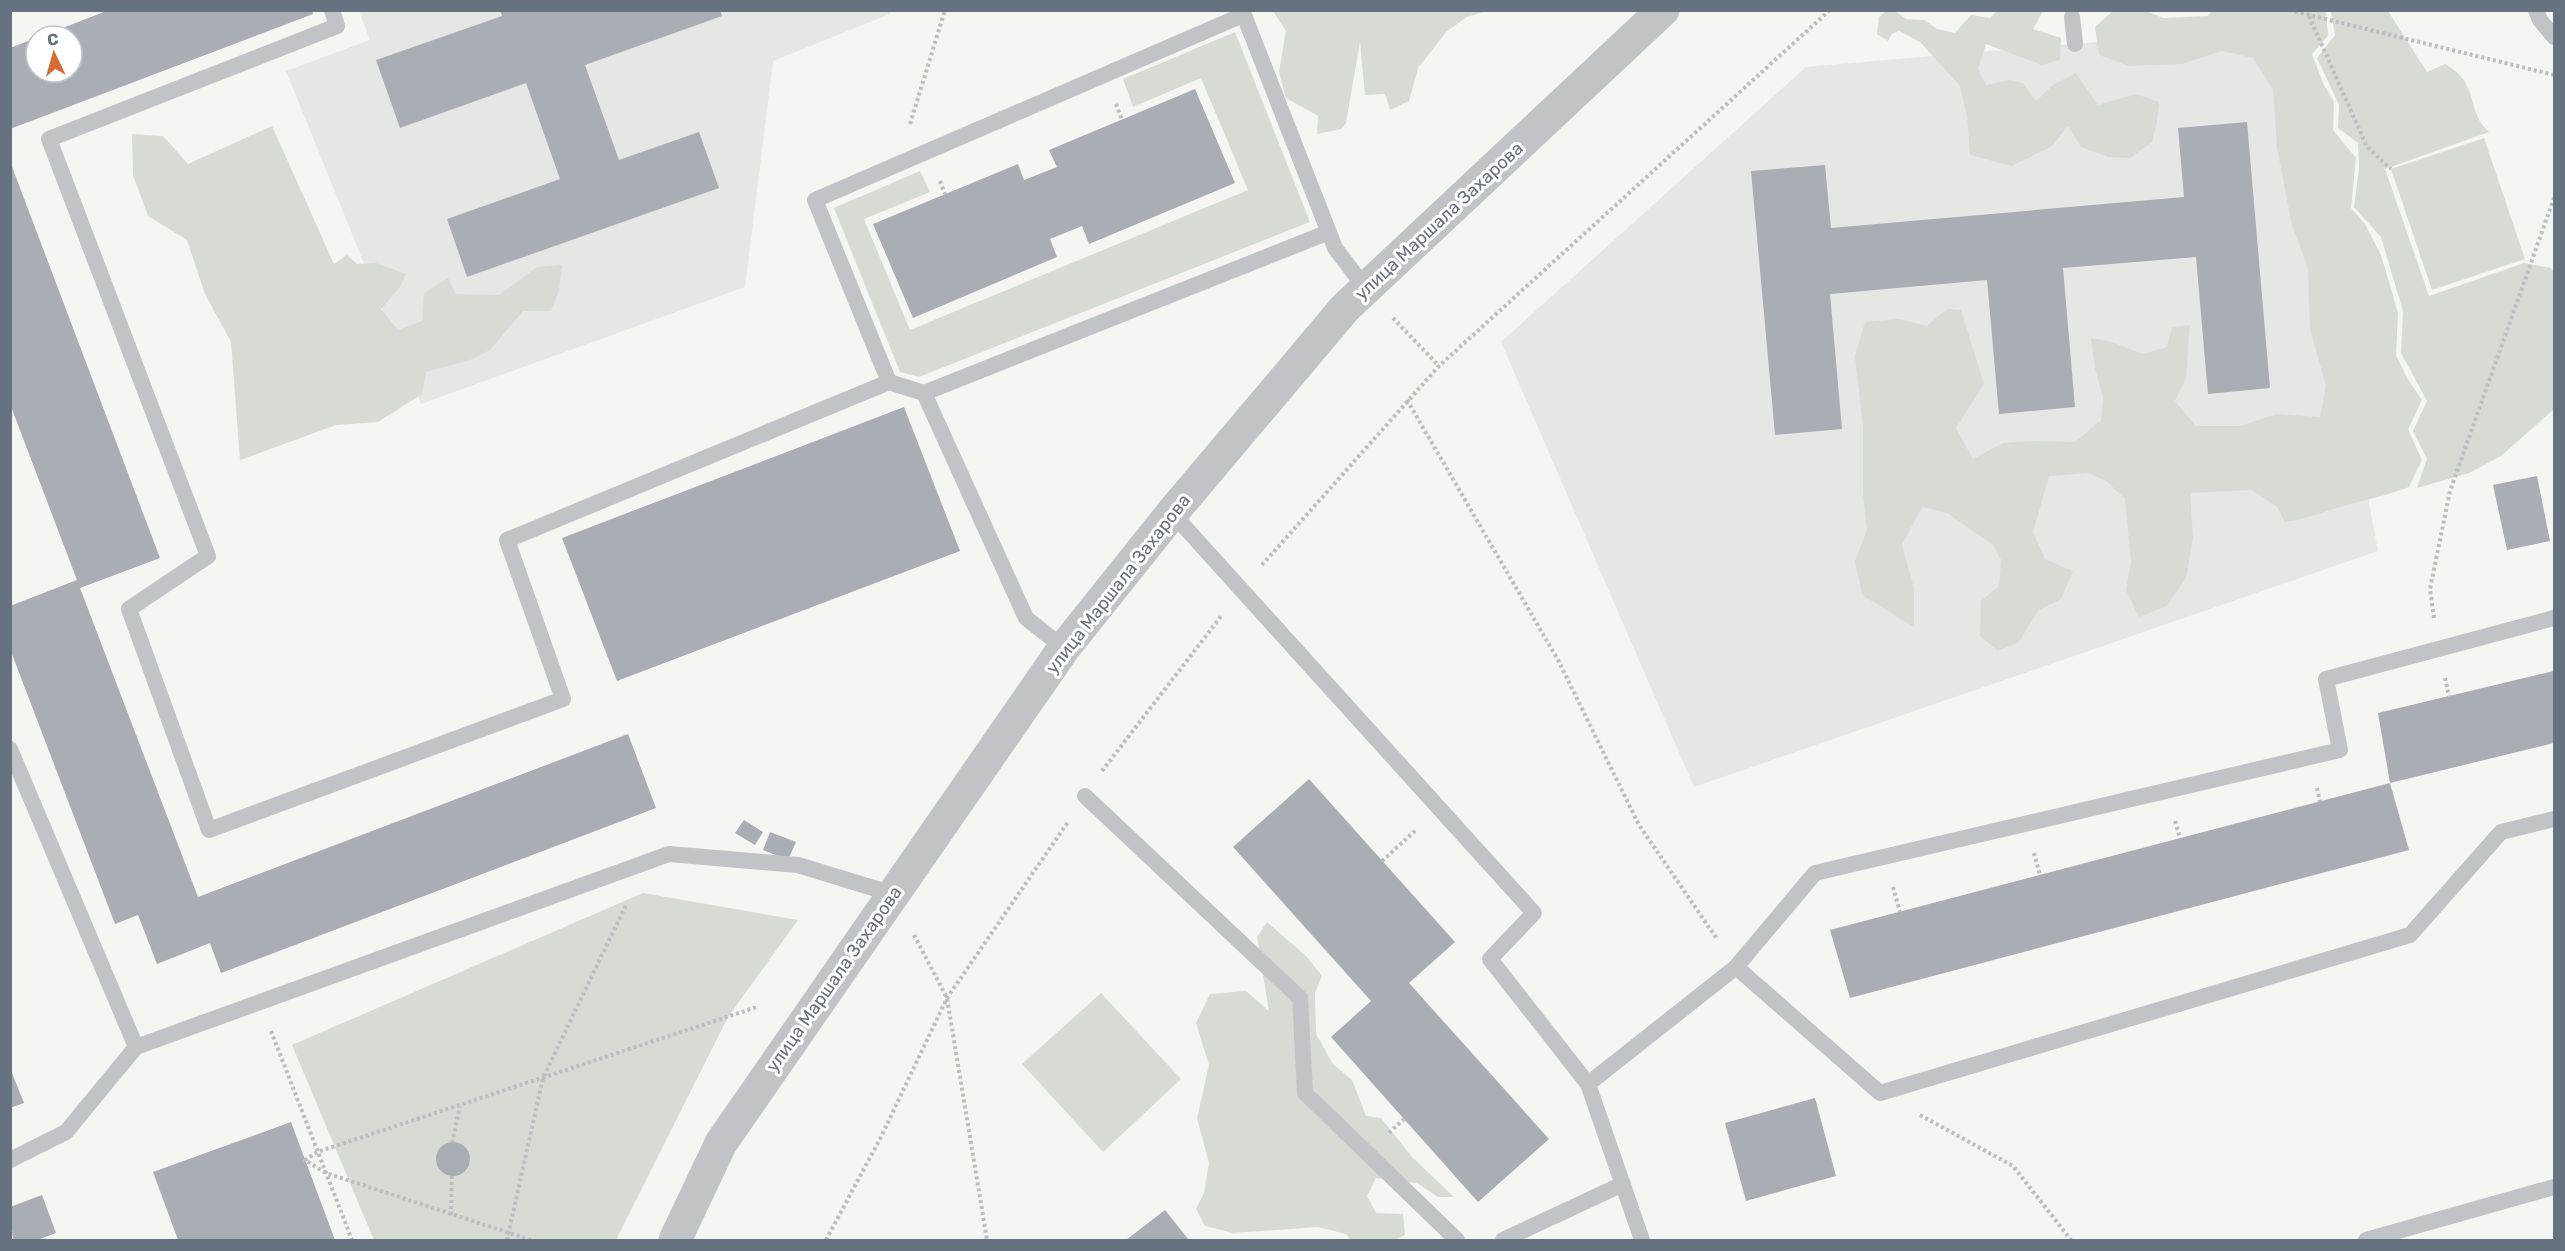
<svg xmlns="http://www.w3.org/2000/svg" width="2565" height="1251" font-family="Rubik,sans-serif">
	<rect width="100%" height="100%" fill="#f5f5f2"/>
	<path fill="#e5e7e5" d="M 888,10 L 890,14 L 773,61 L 745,287 L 421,404 L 286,71 L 370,40 L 359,11 Z
		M 2281,26 L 2378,551 L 1694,787 L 1501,342 L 1806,67 Z"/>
	<path fill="#d6dcd3" d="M 1273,11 L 1486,11 L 1467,17 L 1446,32 L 1418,68 L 1409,101 L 1390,110 L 1385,94 L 1365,95 L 1360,42 L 1346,123 L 1341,129 L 1317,134 L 1318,116 L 1286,98 L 1279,72 L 1286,31 Z
		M 1886,11 L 1895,11 L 1906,19 L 1924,20 L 1937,29 L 1955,33 L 1971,15 L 1990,18 L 1997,11 L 2043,11 L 2033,29 L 2061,38 L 2060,60 L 2042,65 L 1986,44 L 1978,69 L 1986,85 L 2009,80 L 2023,83 L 2036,101 L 2054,84 L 2076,73 L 2098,105 L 2136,94 L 2159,102 L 2157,122 L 2152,142 L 2130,158 L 2108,157 L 2081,147 L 2068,126 L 2052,146 L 2012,166 L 1970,155 L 1967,115 L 1960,86 L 1920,42 L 1899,31 L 1892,34 L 1888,41 L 1877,34 L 1879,17 Z
		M 2212,11 L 2326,11 L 2328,36 L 2312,54 L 2323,83 L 2334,102 L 2333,130 L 2356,158 L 2351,208 L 2365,224 L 2381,255 L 2398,313 L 2396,355 L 2407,378 L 2422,400 L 2408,429 L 2422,460 L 2409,487 C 2386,496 2363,500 2340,507 C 2321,513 2305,519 2285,522 L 2277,507 L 2252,490 L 2190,493 L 2193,537 L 2186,578 L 2167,606 L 2139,617 L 2126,590 L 2131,562 L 2125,499 L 2106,481 L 2088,473 L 2049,476 L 2033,532 L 2045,559 L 2073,571 L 2061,599 L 2038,611 L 2019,642 L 1998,651 L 1980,636 L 1981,601 L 1999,586 L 2001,560 L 1993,545 L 1947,513 L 1922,507 L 1902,545 L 1914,588 L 1914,627 L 1862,595 L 1855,561 L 1867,530 L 1863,494 L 1863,428 L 1855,356 L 1865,322 L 1899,319 L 1927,326 L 1947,309 L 1961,310 L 1984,384 L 1956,428 L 1973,459 L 2003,443 L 2032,441 L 2075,442 L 2101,420 L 2103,397 L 2095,368 L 2091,338 L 2112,342 L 2143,354 L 2167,347 L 2172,327 L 2190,325 L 2186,378 L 2175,401 L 2196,426 L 2241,426 L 2276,414 L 2320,417 L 2326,386 L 2310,329 L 2308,268 L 2292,225 L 2277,148 L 2273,89 L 2253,58 L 2222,51 L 2182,64 L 2129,66 L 2099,55 L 2095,27 L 2113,11 L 2147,11 L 2163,18 L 2208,16 Z
		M 2331,11 L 2388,11 L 2427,72 L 2445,64 C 2481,84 2465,111 2489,132 L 2385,169 L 2429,296 L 2524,263 L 2551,268 L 2554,274 L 2554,409 L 2501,456 L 2469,473 L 2417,488 L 2427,459 L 2413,431 L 2427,401 L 2401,353 L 2403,311 L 2381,237 L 2354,207 L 2359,168 L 2358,143 L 2338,128 L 2339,105 L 2317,58 L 2335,35 Z
		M 1235,32 L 1310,222 L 919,377 L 900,372 L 834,208 L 920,171 L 930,192 L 864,219 L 910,330 L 1248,190 L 1201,78 L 1133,107 L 1123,79 Z
		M 272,126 L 334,264 L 347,255 L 357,264 L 376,263 L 406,274 L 400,287 L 381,309 L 398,330 L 422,321 L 424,293 L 448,278 L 456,294 L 499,295 L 537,267 L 562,265 L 559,291 L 551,311 L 523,311 L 490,350 L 470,360 L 426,372 L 422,394 L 378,422 L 336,425 L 240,460 L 231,342 L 205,294 L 187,240 L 148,216 L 133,175 L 132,134 L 163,136 L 188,164 Z
		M 2484,138 L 2525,259 L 2432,290 L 2391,169 Z
		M 643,893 L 798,920 L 728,1017 L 616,1240 L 374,1240 L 292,1045 Z
		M 1267,922 L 1307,957 L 1322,976 L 1315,993 L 1316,1034 L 1333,1064 L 1352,1080 L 1366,1116 L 1381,1118 L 1412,1157 L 1454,1197 L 1438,1197 L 1417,1183 L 1376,1178 L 1367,1196 L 1376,1213 L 1403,1214 L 1405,1235 L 1395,1240 L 1351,1240 L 1346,1234 L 1318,1227 L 1233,1233 L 1205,1226 L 1196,1209 L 1204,1193 L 1209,1163 L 1197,1118 L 1209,1065 L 1196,1023 L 1210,994 L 1246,991 L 1269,1011 L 1257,937 Z
		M 1101,993 L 1181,1079 L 1103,1152 L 1022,1064 Z"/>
	<path fill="#a9aeb4" d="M 109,10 L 312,10 L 313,14 L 10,129 L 10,48 L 36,38 L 36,72 L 72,72 L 72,36 L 42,36 Z
		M 500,10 L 720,10 L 722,16 L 585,65 L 619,160 L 699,132 L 719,188 L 467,277 L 447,219 L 560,179 L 526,83 L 400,128 L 376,60 L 502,16 Z
		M 1195,89 L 1235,183 L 1089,244 L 1082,226 L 1050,239 L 1057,257 L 913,318 L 873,224 L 1018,164 L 1024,180 L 1057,167 L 1049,150 Z
		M 2247,122 L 2270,388 L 2208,394 L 2196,257 L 2063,268 L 2075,407 L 1999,414 L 1987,280 L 1830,294 L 1842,429 L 1775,435 L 1751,171 L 1825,165 L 1831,228 L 2184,197 L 2178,128 Z
		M 11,164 L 160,558 L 80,588 L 198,897 L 628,734 L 656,808 L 221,973 L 210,943 L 157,964 L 138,915 L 115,924 L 10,649 L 10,606 L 77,580 L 10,404 Z
		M 904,407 L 960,551 L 617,681 L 562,538 Z
		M 2537,476 L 2550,541 L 2507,550 L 2493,485 Z
		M 2554,671 L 2554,743 L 2390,783 L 2378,713 Z
		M 1309,779 L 1455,942 L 1409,983 L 1549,1139 L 1478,1202 L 1331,1037 L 1371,1001 L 1233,847 Z
		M 2390,783 L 2409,850 L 1850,998 L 1830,930 Z
		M 744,820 L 763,832 L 755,845 L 735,833 Z
		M 770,832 L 796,842 L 788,860 L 763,850 Z
		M 10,1068 L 24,1103 L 10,1108 Z
		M 1815,1098 L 1836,1176 L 1746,1201 L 1725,1123 Z
		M 291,1122 L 335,1240 L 178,1240 L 153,1172 Z
		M436 1159a17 17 0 1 1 34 0a17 17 0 1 1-34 0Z
		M 42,1195 L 56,1233 L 37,1240 L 13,1240 L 10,1207 Z
		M 1165,1210 L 1189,1240 L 1126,1240 Z"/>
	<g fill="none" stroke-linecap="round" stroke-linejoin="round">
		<path stroke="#bbbdbf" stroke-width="4" stroke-dasharray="3 3" stroke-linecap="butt" d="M 2289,10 L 2554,75
			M 2309,16 L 2367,147 L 2391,169
			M 1116,104 L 1122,120
			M 910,124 L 945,10
			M 940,181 L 945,194
			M 1393,318 L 1439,366
			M 1407,400 L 1558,660 L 1639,825 L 1717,939
			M 1262,565 L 1439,366 L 1830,10
			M 2434,618 L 2430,589 L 2450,491 L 2554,198
			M 2445,678 L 2449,697
			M 1102,771 L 1222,615
			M 2317,788 L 2320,802
			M 2175,821 L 2180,838
			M 2034,853 L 2040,875
			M 1382,861 L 1417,829
			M 1893,887 L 1900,912
			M 914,935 L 947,998 L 987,1240
			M 271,1031 L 352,1240
			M 1920,1115 L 2013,1166 L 2071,1240
			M 1389,1133 L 1404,1119
			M 452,1143 L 460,1106
			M 451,1215 L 452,1175
			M 507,1240 L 543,1078 L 626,905
			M 531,1240 L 326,1173 L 305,1160 L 317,1152 L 757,1007
			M 826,1240 L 881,1137 L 947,998 L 1068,822"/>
		<path stroke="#c1c4c7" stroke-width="16" d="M 332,10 L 337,26 L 49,139 L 208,556 L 129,609 L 209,830 L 563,699 L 507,540 L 889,382 L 924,393 L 1026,618 L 1064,648
			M 1242,10 L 1335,248 L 1366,289
			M 2536,10 L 2540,20 L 2554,37
			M 2072,17 L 2075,44
			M 889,382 L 815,200 L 1243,15
			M 924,393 L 1329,232
			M 1172,513 L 1534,913 L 1490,959 L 1588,1084 L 1642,1240
			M 10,749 L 136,1047 L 669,854 L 798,865 L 893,894
			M 1085,796 L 1300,998 L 1305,1093 L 1457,1240
			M 1736,967 L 1880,1093 L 2410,935 L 2501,832 L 2554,819
			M 1588,1084 L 1736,967 L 1815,873 L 2340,750 L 2326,679 L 2554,618
			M 10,1160 L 66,1132 L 136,1047
			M 1503,1240 L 1623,1184
			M 2366,1240 L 2554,1187"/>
		<path stroke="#c1c4c7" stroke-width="33" d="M 675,1240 L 721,1143 L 1064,648 L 1172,513 L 1345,308 L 1663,10"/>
	</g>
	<g text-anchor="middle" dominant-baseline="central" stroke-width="6" stroke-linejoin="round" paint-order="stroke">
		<g font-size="18" fill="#677280" stroke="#fff">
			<text transform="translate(1439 221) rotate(-43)">улица Маршала Захарова</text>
			<text transform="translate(1118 584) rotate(-52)">улица Маршала Захарова</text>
			<text transform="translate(834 979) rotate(-55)">улица Маршала Захарова</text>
		</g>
	</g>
	<rect width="2565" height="1251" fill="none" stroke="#677280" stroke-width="24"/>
	<g transform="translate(54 54) rotate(355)"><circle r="28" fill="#ffffff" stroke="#c2c7cc" stroke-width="1.5"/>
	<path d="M0-4.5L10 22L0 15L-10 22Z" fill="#d46c33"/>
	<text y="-9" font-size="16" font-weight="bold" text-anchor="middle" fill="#677280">С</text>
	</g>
</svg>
